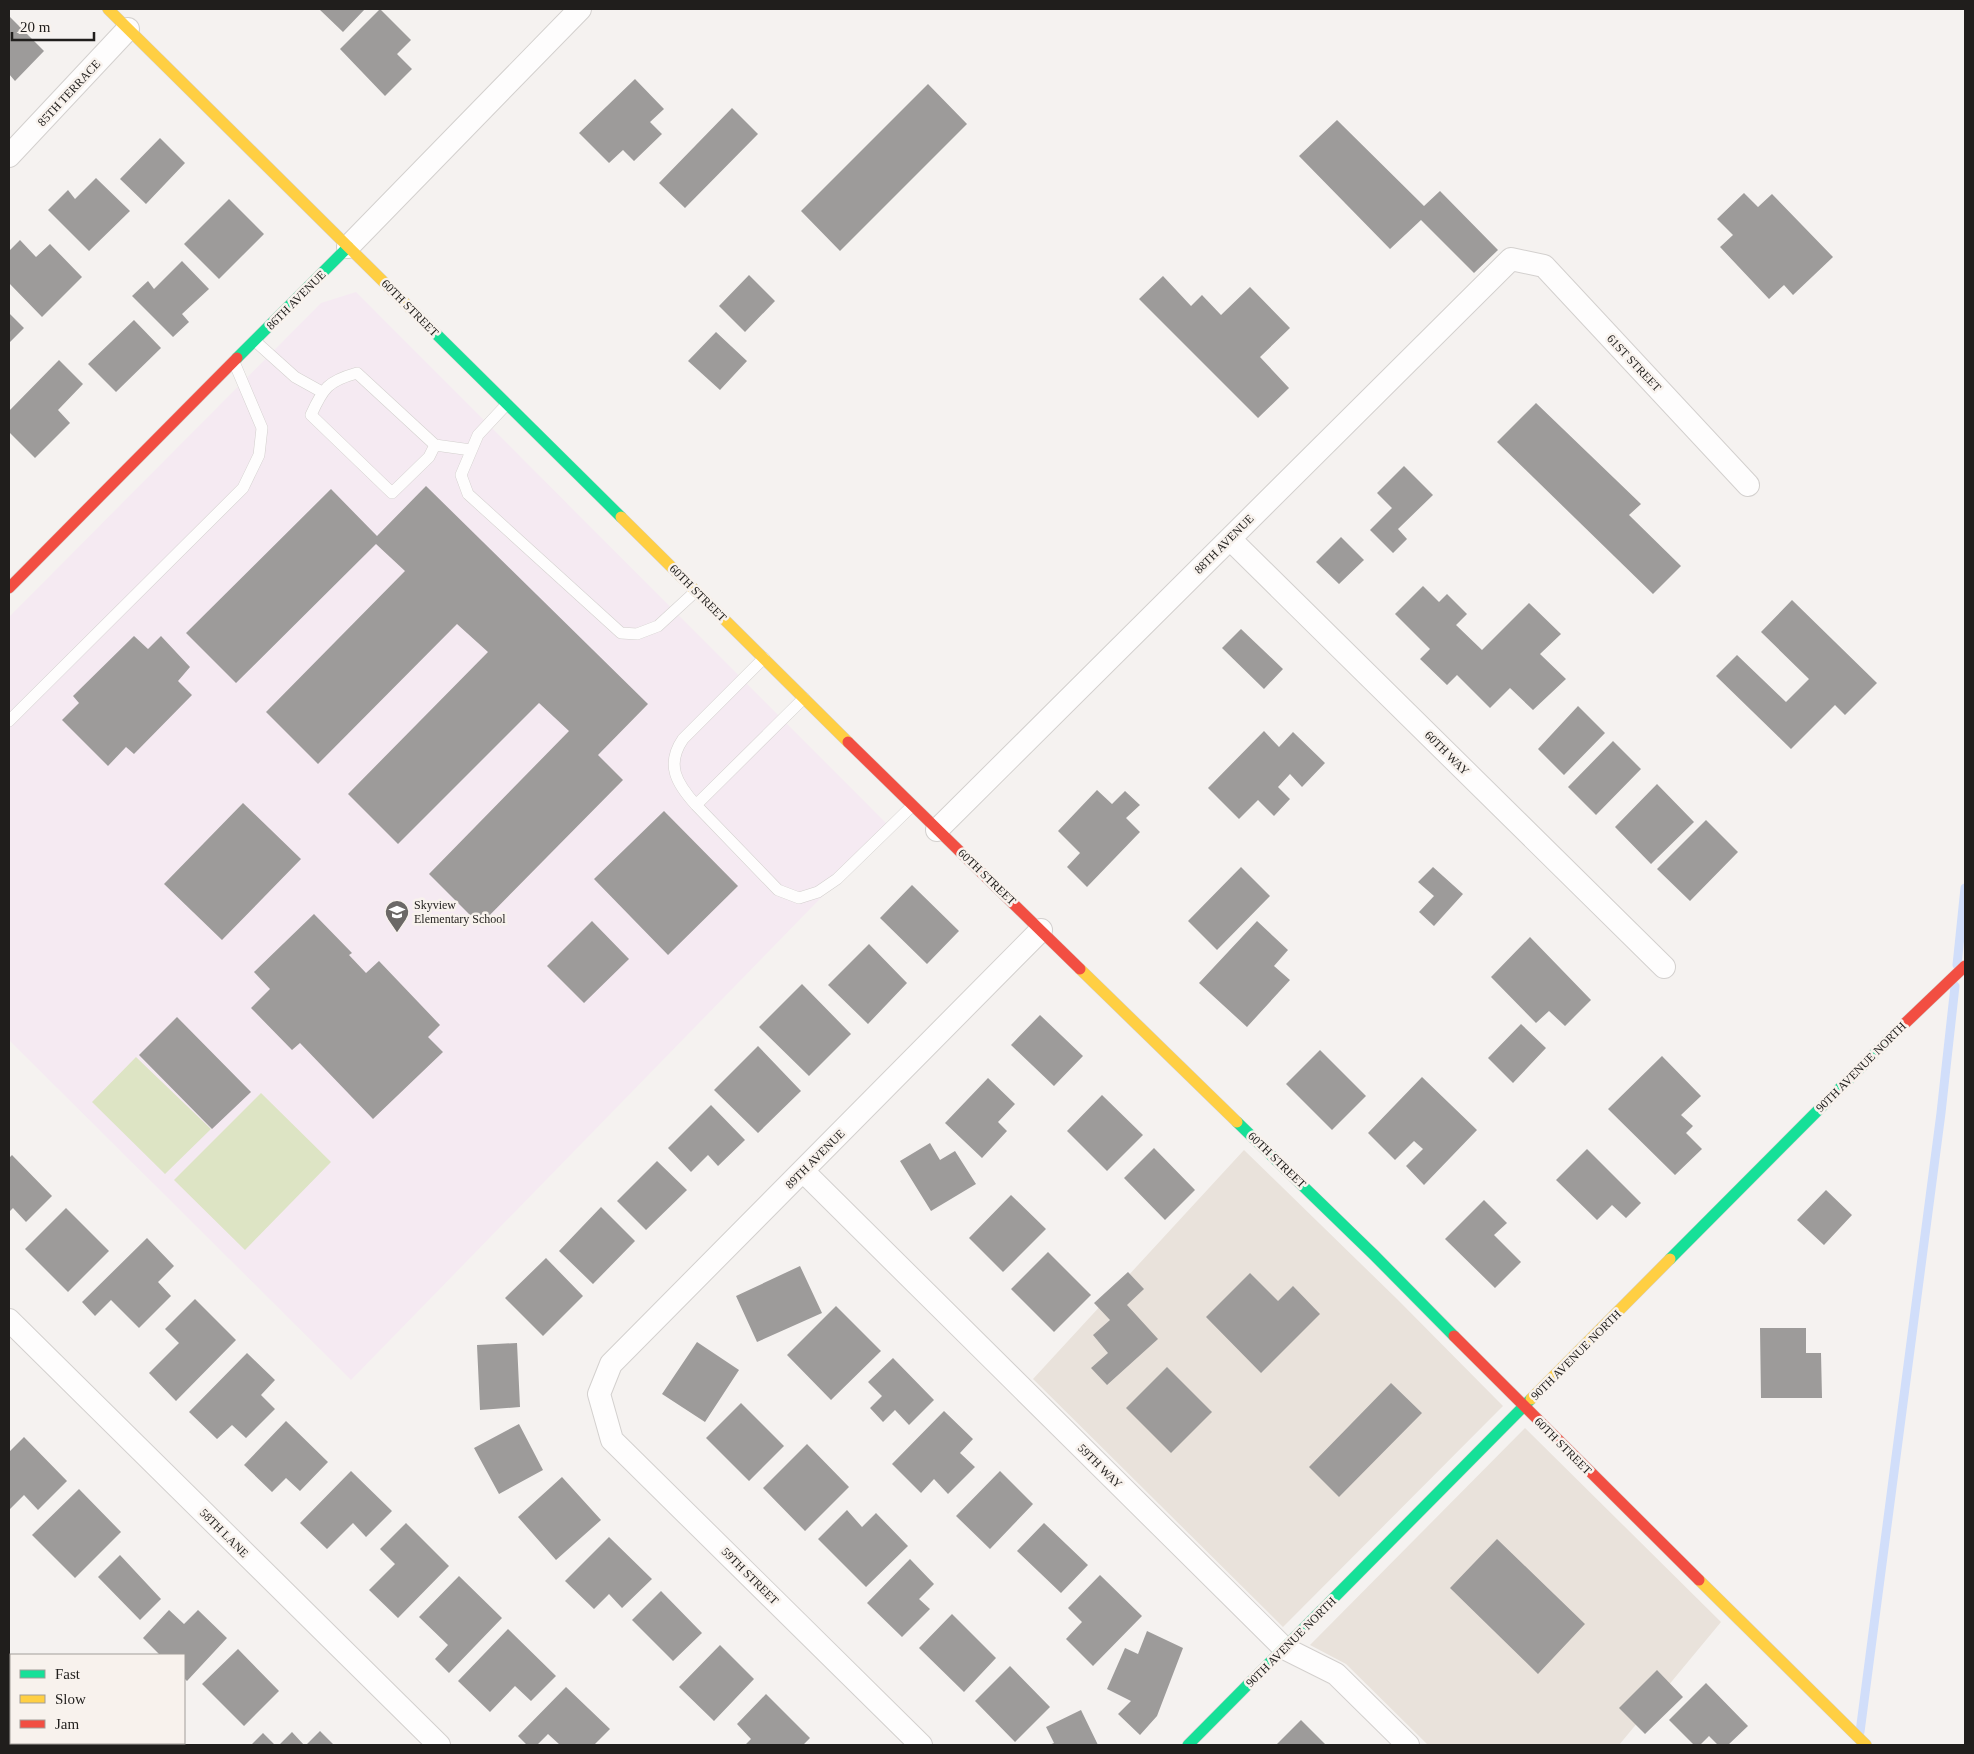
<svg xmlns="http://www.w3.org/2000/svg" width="1974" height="1754" font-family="Georgia,serif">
	<rect width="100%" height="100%" fill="#f5f2f0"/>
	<path fill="#e9e2db" d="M 1244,1150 L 1397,1299 L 1503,1406 L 1283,1627 L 1033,1379 Z
		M 1525,1428 L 1721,1622 L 1619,1745 L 1428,1745 L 1346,1664 L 1310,1645 Z"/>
	<path fill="#f5eaf2" d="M 356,292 L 890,827 L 351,1380 L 9,1040 L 9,617 L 321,303 Z"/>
	<path fill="#dde4c4" d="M 136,1057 L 211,1129 L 165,1174 L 92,1102 Z
		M 261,1093 L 331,1162 L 245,1250 L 174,1180 Z"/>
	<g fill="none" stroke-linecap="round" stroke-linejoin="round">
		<path stroke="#d1defa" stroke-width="9" d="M 1957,965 L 1965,888
			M 1860,1732 L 1941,1113 L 1955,986"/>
	</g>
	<path fill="#9d9b9a" d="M 319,9 L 365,9 L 343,32 Z
		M 380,9 L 411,40 L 397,54 L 412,69 L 385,96 L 340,49 Z
		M 9,16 L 44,51 L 15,81 L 9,74 Z
		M 635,79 L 664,109 L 650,122 L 662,134 L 634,161 L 623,150 L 609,163 L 579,133 Z
		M 928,84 L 967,124 L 840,251 L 801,211 Z
		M 732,108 L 758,134 L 685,208 L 659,183 Z
		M 1337,120 L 1424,206 L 1440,191 L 1498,250 L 1474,273 L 1421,220 L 1390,249 L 1299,156 Z
		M 160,138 L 185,163 L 146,204 L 120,179 Z
		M 96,178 L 130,211 L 89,251 L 48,210 L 68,190 L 75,199 Z
		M 1744,193 L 1758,207 L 1772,194 L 1833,257 L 1793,295 L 1784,285 L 1769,299 L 1720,247 L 1733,235 L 1717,219 Z
		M 229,199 L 264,234 L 219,279 L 184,244 Z
		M 20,240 L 36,257 L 50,244 L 82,277 L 42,317 L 9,283 L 9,251 Z
		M 182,261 L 209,289 L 182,314 L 189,322 L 173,337 L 132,296 L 148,281 L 154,289 Z
		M 749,275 L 775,301 L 745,332 L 719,306 Z
		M 1163,276 L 1191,306 L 1202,295 L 1221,315 L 1250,287 L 1290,328 L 1260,357 L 1289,388 L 1258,418 L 1139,299 Z
		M 9,313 L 24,328 L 9,343 Z
		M 134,320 L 161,348 L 116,392 L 88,364 Z
		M 716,332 L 747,361 L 720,390 L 688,361 Z
		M 59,360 L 83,384 L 58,410 L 70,423 L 35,458 L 9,432 L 9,411 Z
		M 1536,403 L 1641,504 L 1629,515 L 1681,566 L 1653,594 L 1497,442 Z
		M 1404,466 L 1433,495 L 1398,529 L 1407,539 L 1393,553 L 1370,530 L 1392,508 L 1377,493 Z
		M 426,486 L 648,704 L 598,755 L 623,780 L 480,925 L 429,874 L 569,731 L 539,703 L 398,844 L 348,794 L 488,652 L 457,624 L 318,764 L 266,712 L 405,571 L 376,544 L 236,683 L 186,633 L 331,489 L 377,536 Z
		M 1341,537 L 1364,560 L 1339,584 L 1316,562 Z
		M 1423,586 L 1439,602 L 1447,594 L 1467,614 L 1456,625 L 1482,650 L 1529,603 L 1561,634 L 1540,654 L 1566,679 L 1533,710 L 1510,688 L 1490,708 L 1457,675 L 1447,685 L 1420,659 L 1430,649 L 1395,614 Z
		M 1792,600 L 1877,683 L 1845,715 L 1835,705 L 1791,749 L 1716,676 L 1737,655 L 1786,702 L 1809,679 L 1761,632 Z
		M 1241,629 L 1283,669 L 1264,689 L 1222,648 Z
		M 134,636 L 148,649 L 161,636 L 190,667 L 178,681 L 192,695 L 134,754 L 126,747 L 108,766 L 62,720 L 79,703 L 73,696 Z
		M 1578,706 L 1605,733 L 1564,775 L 1538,749 Z
		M 1264,731 L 1279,747 L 1293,732 L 1325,763 L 1302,787 L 1290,774 L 1278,787 L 1290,799 L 1274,816 L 1258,800 L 1239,819 L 1208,788 Z
		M 1613,741 L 1641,769 L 1596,815 L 1568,787 Z
		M 1657,784 L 1694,822 L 1651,864 L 1615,827 Z
		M 1097,790 L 1112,804 L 1125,791 L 1140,805 L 1126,818 L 1140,832 L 1087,887 L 1067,867 L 1080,853 L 1058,831 Z
		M 243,803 L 301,859 L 222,940 L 164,884 Z
		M 664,811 L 738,886 L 668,955 L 594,879 Z
		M 1706,820 L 1738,852 L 1690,901 L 1657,869 Z
		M 1241,867 L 1270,896 L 1217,950 L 1188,921 Z
		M 1433,867 L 1463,894 L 1434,926 L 1419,912 L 1434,896 L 1418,882 Z
		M 912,885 L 959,931 L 927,964 L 880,918 Z
		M 314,914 L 352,953 L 349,955 L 366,973 L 379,961 L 440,1025 L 428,1037 L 443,1052 L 373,1119 L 300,1043 L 292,1050 L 251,1008 L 270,989 L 254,972 Z
		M 592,921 L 629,959 L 584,1003 L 547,966 Z
		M 1257,921 L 1288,950 L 1274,966 L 1290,980 L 1247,1027 L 1199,983 Z
		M 1530,937 L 1591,1000 L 1565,1026 L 1549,1011 L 1536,1023 L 1491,977 Z
		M 869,944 L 907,983 L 868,1024 L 828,985 Z
		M 802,984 L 851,1034 L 809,1076 L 759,1027 Z
		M 1040,1015 L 1083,1056 L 1054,1086 L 1011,1045 Z
		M 177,1017 L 251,1092 L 212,1129 L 139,1055 Z
		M 1521,1024 L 1546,1048 L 1513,1083 L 1488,1058 Z
		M 758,1046 L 801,1091 L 758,1133 L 714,1090 Z
		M 1320,1050 L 1366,1096 L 1332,1130 L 1286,1084 Z
		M 1662,1056 L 1701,1096 L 1681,1115 L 1693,1126 L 1686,1133 L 1702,1149 L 1675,1175 L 1608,1109 Z
		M 1422,1077 L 1477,1130 L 1424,1185 L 1406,1166 L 1423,1149 L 1414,1141 L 1395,1160 L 1368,1133 Z
		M 988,1078 L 1015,1104 L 998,1122 L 1007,1131 L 982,1158 L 945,1123 Z
		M 1102,1095 L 1143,1135 L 1107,1171 L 1067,1131 Z
		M 711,1105 L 745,1140 L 718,1166 L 708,1155 L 691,1172 L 668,1148 Z
		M 930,1143 L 940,1160 L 955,1151 L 976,1184 L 931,1211 L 900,1161 Z
		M 1154,1148 L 1195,1190 L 1165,1220 L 1124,1178 Z
		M 1587,1149 L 1641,1203 L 1626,1218 L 1612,1205 L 1597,1220 L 1556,1180 Z
		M 12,1155 L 52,1196 L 26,1222 L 13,1208 L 9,1212 L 9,1158 Z
		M 657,1161 L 687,1190 L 646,1230 L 617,1201 Z
		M 1826,1190 L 1852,1215 L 1824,1245 L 1797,1220 Z
		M 1011,1195 L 1046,1229 L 1003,1272 L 969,1238 Z
		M 1484,1200 L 1507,1223 L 1494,1235 L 1521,1262 L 1495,1288 L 1445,1239 Z
		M 601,1207 L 635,1241 L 593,1284 L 559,1251 Z
		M 66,1208 L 109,1251 L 68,1292 L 25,1249 Z
		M 147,1238 L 174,1266 L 158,1282 L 171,1296 L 139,1328 L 111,1300 L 95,1316 L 82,1302 Z
		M 1048,1252 L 1091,1295 L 1054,1332 L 1011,1289 Z
		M 546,1258 L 583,1296 L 543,1336 L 505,1298 Z
		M 800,1266 L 822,1313 L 757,1342 L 736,1296 Z
		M 1128,1272 L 1144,1289 L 1127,1305 L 1158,1339 L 1107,1385 L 1091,1368 L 1108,1353 L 1093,1335 L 1110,1320 L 1094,1303 Z
		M 1250,1273 L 1278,1301 L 1293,1286 L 1320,1314 L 1261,1373 L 1206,1317 Z
		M 195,1299 L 236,1340 L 176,1401 L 149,1373 L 179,1343 L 165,1329 Z
		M 836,1306 L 881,1351 L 831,1400 L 787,1355 Z
		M 1760,1328 L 1806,1328 L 1806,1353 L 1821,1353 L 1822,1398 L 1761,1398 Z
		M 697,1342 L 739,1370 L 705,1422 L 662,1394 Z
		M 517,1343 L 520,1407 L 480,1410 L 477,1345 Z
		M 247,1353 L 275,1380 L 261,1395 L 275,1409 L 246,1438 L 232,1425 L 217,1439 L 189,1412 Z
		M 893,1358 L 934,1400 L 909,1425 L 895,1410 L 883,1422 L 870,1408 L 882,1396 L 868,1382 Z
		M 1167,1367 L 1212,1412 L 1171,1453 L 1126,1408 Z
		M 1391,1383 L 1422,1413 L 1339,1497 L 1309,1467 Z
		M 741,1403 L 784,1446 L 749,1481 L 706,1438 Z
		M 944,1411 L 973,1439 L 960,1453 L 975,1467 L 948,1494 L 934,1479 L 921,1493 L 892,1464 Z
		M 286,1421 L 328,1462 L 300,1491 L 286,1478 L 272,1492 L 244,1465 Z
		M 519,1424 L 543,1470 L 499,1494 L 474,1448 Z
		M 24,1437 L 67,1481 L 38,1510 L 24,1495 L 9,1510 L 9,1452 Z
		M 807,1444 L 849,1487 L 805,1531 L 763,1488 Z
		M 351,1471 L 392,1511 L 366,1537 L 353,1523 L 327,1549 L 300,1523 Z
		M 1000,1471 L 1033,1504 L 990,1549 L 956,1516 Z
		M 562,1477 L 601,1520 L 556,1560 L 518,1517 Z
		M 79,1489 L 121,1532 L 75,1578 L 32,1535 Z
		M 847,1510 L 862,1527 L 876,1513 L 908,1546 L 866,1587 L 818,1539 Z
		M 406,1523 L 449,1566 L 398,1618 L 369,1590 L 395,1564 L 380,1549 Z
		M 1044,1523 L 1088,1565 L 1061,1593 L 1017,1551 Z
		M 609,1537 L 652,1579 L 622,1608 L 609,1594 L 594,1609 L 565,1581 Z
		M 1497,1539 L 1585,1624 L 1538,1674 L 1450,1588 Z
		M 120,1555 L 161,1599 L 140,1620 L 98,1577 Z
		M 910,1559 L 934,1584 L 919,1599 L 930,1609 L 902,1637 L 867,1603 Z
		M 1100,1575 L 1142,1616 L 1093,1666 L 1066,1639 L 1082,1622 L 1068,1608 Z
		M 459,1576 L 502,1618 L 449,1673 L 435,1659 L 448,1645 L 419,1617 Z
		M 661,1591 L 702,1633 L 673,1661 L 632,1620 Z
		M 169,1610 L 184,1624 L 198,1610 L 227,1638 L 187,1681 L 184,1678 L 184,1655 L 160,1655 L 143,1638 Z
		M 952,1614 L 996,1658 L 964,1692 L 919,1648 Z
		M 508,1629 L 556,1676 L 531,1701 L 515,1686 L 490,1712 L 458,1681 Z
		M 1147,1631 L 1183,1648 L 1157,1716 L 1140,1735 L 1118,1714 L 1131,1701 L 1107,1689 L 1125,1648 L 1138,1654 Z
		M 720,1645 L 754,1679 L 714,1721 L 679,1687 Z
		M 238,1649 L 279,1691 L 244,1726 L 202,1684 Z
		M 1010,1666 L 1050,1707 L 1015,1742 L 975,1701 Z
		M 11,1667 L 11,1692 L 9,1690 L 9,1670 Z
		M 1657,1670 L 1683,1697 L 1645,1734 L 1619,1708 Z
		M 1706,1683 L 1748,1726 L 1728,1745 L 1718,1745 L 1709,1736 L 1700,1745 L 1694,1745 L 1669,1720 Z
		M 566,1687 L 610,1729 L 594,1745 L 560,1745 L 548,1734 L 537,1745 L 527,1745 L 518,1736 Z
		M 766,1694 L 810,1738 L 803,1745 L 745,1745 L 751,1739 L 737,1724 Z
		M 1081,1710 L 1098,1745 L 1049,1745 L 1054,1743 L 1046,1727 Z
		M 1301,1720 L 1326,1745 L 1276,1745 Z
		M 320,1731 L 334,1745 L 306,1745 Z
		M 292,1732 L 304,1745 L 279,1745 Z
		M 263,1733 L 275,1745 L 251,1745 Z
		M 92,1743 L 120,1743 L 118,1745 L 95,1745 Z
		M 145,1743 L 171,1743 L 174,1745 L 143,1745 Z"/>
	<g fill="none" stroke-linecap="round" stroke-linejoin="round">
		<g stroke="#d3d0ce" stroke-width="12">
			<path id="lane" d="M 255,341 L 295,377 L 322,392
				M 357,373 L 435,445 L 429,457 L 392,493 L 311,415 C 323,388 328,381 357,373 Z
				M 507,404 L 478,435 L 461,475 L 468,494 L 621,633 L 637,634 L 658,626 L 696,591
				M 435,445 L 471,450
				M 804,698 L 696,805 L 778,890 L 799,898 L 818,892 L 837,879 L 912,806
				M 9,721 L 243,488 L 259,455 L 262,428 L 234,362
				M 696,805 C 677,784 665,765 683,739 L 764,658"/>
		</g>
		<g stroke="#d3d0ce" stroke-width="24">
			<path id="street" d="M 9,156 L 128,29
				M 348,247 L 580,9
				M 1230,539 L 1664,967
				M 937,830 L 1511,259 L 1544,266 L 1748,485
				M 803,1171 L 1284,1648 L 1336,1674 L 1408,1745
				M 9,1320 L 439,1745
				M 921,1745 L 612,1440 L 599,1394 L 611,1364 L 1041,930"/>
		</g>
		<g stroke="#d3d0ce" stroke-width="12">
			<path id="fast" d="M 413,311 L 621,517
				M 237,358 L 348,247
				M 1237,1122 L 1374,1255 L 1454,1336
				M 1670,1259 L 1897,1031
				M 1188,1745 L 1531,1399"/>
		</g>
		<g stroke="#d3d0ce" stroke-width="12">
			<path id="slow" d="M 108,9 L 413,311
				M 621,517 L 848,742
				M 1080,969 L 1237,1122
				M 1531,1399 L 1670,1259
				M 1699,1580 L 1866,1745"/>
		</g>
		<g stroke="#d3d0ce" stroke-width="12">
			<path id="jam" d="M 9,588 L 237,358
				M 848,742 L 1080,969
				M 1897,1031 L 1965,966
				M 1454,1336 L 1699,1580"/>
		</g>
		<use href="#lane" stroke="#fefdfd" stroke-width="11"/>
		<use href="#street" stroke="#fefdfd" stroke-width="22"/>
		<use href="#fast" stroke="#16e098" stroke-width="11"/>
		<use href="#slow" stroke="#ffcf43" stroke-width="11"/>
		<use href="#jam" stroke="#f24e42" stroke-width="11"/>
	</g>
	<defs>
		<g id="school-pin" transform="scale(1.25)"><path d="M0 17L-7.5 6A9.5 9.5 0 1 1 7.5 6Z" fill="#6b6866" stroke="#f8f2ed"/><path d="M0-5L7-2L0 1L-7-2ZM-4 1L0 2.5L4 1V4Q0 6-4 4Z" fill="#fff"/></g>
	</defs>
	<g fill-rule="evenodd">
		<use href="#school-pin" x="397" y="912"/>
	</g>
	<g text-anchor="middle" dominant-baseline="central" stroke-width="5" stroke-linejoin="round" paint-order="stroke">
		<g font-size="12" fill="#201e1c" stroke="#f8f2ed">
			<text transform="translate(69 93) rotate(-47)">85TH TERRACE</text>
			<text transform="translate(296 300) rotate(-45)">86TH AVENUE</text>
			<text transform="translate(410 308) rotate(45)">60TH STREET</text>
			<text transform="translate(1634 363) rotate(47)">61ST STREET</text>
			<text transform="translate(1224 544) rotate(-45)">88TH AVENUE</text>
			<text transform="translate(698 593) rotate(45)">60TH STREET</text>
			<text transform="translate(1447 753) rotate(45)">60TH WAY</text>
			<text transform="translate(987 877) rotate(44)">60TH STREET</text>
			<text transform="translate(1861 1067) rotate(-45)">90TH AVENUE NORTH</text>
			<text transform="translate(815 1159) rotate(-45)">89TH AVENUE</text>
			<text transform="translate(1277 1160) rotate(44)">60TH STREET</text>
			<text transform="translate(1576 1355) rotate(-45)">90TH AVENUE NORTH</text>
			<text transform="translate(1563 1446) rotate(45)">60TH STREET</text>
			<text transform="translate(1100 1466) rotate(45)">59TH WAY</text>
			<text transform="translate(224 1533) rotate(45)">58TH LANE</text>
			<text transform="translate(750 1576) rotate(45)">59TH STREET</text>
			<text transform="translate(1291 1642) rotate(-45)">90TH AVENUE NORTH</text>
		</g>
		<g font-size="12" fill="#201e1c" stroke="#f8f2ed" text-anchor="start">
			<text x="414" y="905">Skyview<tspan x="414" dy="14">Elementary School</tspan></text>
		</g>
	</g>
	<rect width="1974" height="1754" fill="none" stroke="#201e1c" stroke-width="20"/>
	<rect x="10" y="1654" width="175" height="90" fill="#f8f2ed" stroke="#a29d99"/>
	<rect x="20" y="1670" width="25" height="8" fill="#16e098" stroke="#a29d99"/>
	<text x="55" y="1679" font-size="15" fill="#201e1c">Fast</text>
	<rect x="20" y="1695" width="25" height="8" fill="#ffcf43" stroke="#a29d99"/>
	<text x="55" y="1704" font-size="15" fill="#201e1c">Slow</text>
	<rect x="20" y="1720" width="25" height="8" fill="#f24e42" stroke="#a29d99"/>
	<text x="55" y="1729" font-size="15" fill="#201e1c">Jam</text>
	<path d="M12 32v8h82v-8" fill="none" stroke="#201e1c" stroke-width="2.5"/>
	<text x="20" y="32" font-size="15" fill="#201e1c" stroke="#f8f2ed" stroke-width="4" paint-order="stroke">20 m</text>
</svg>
